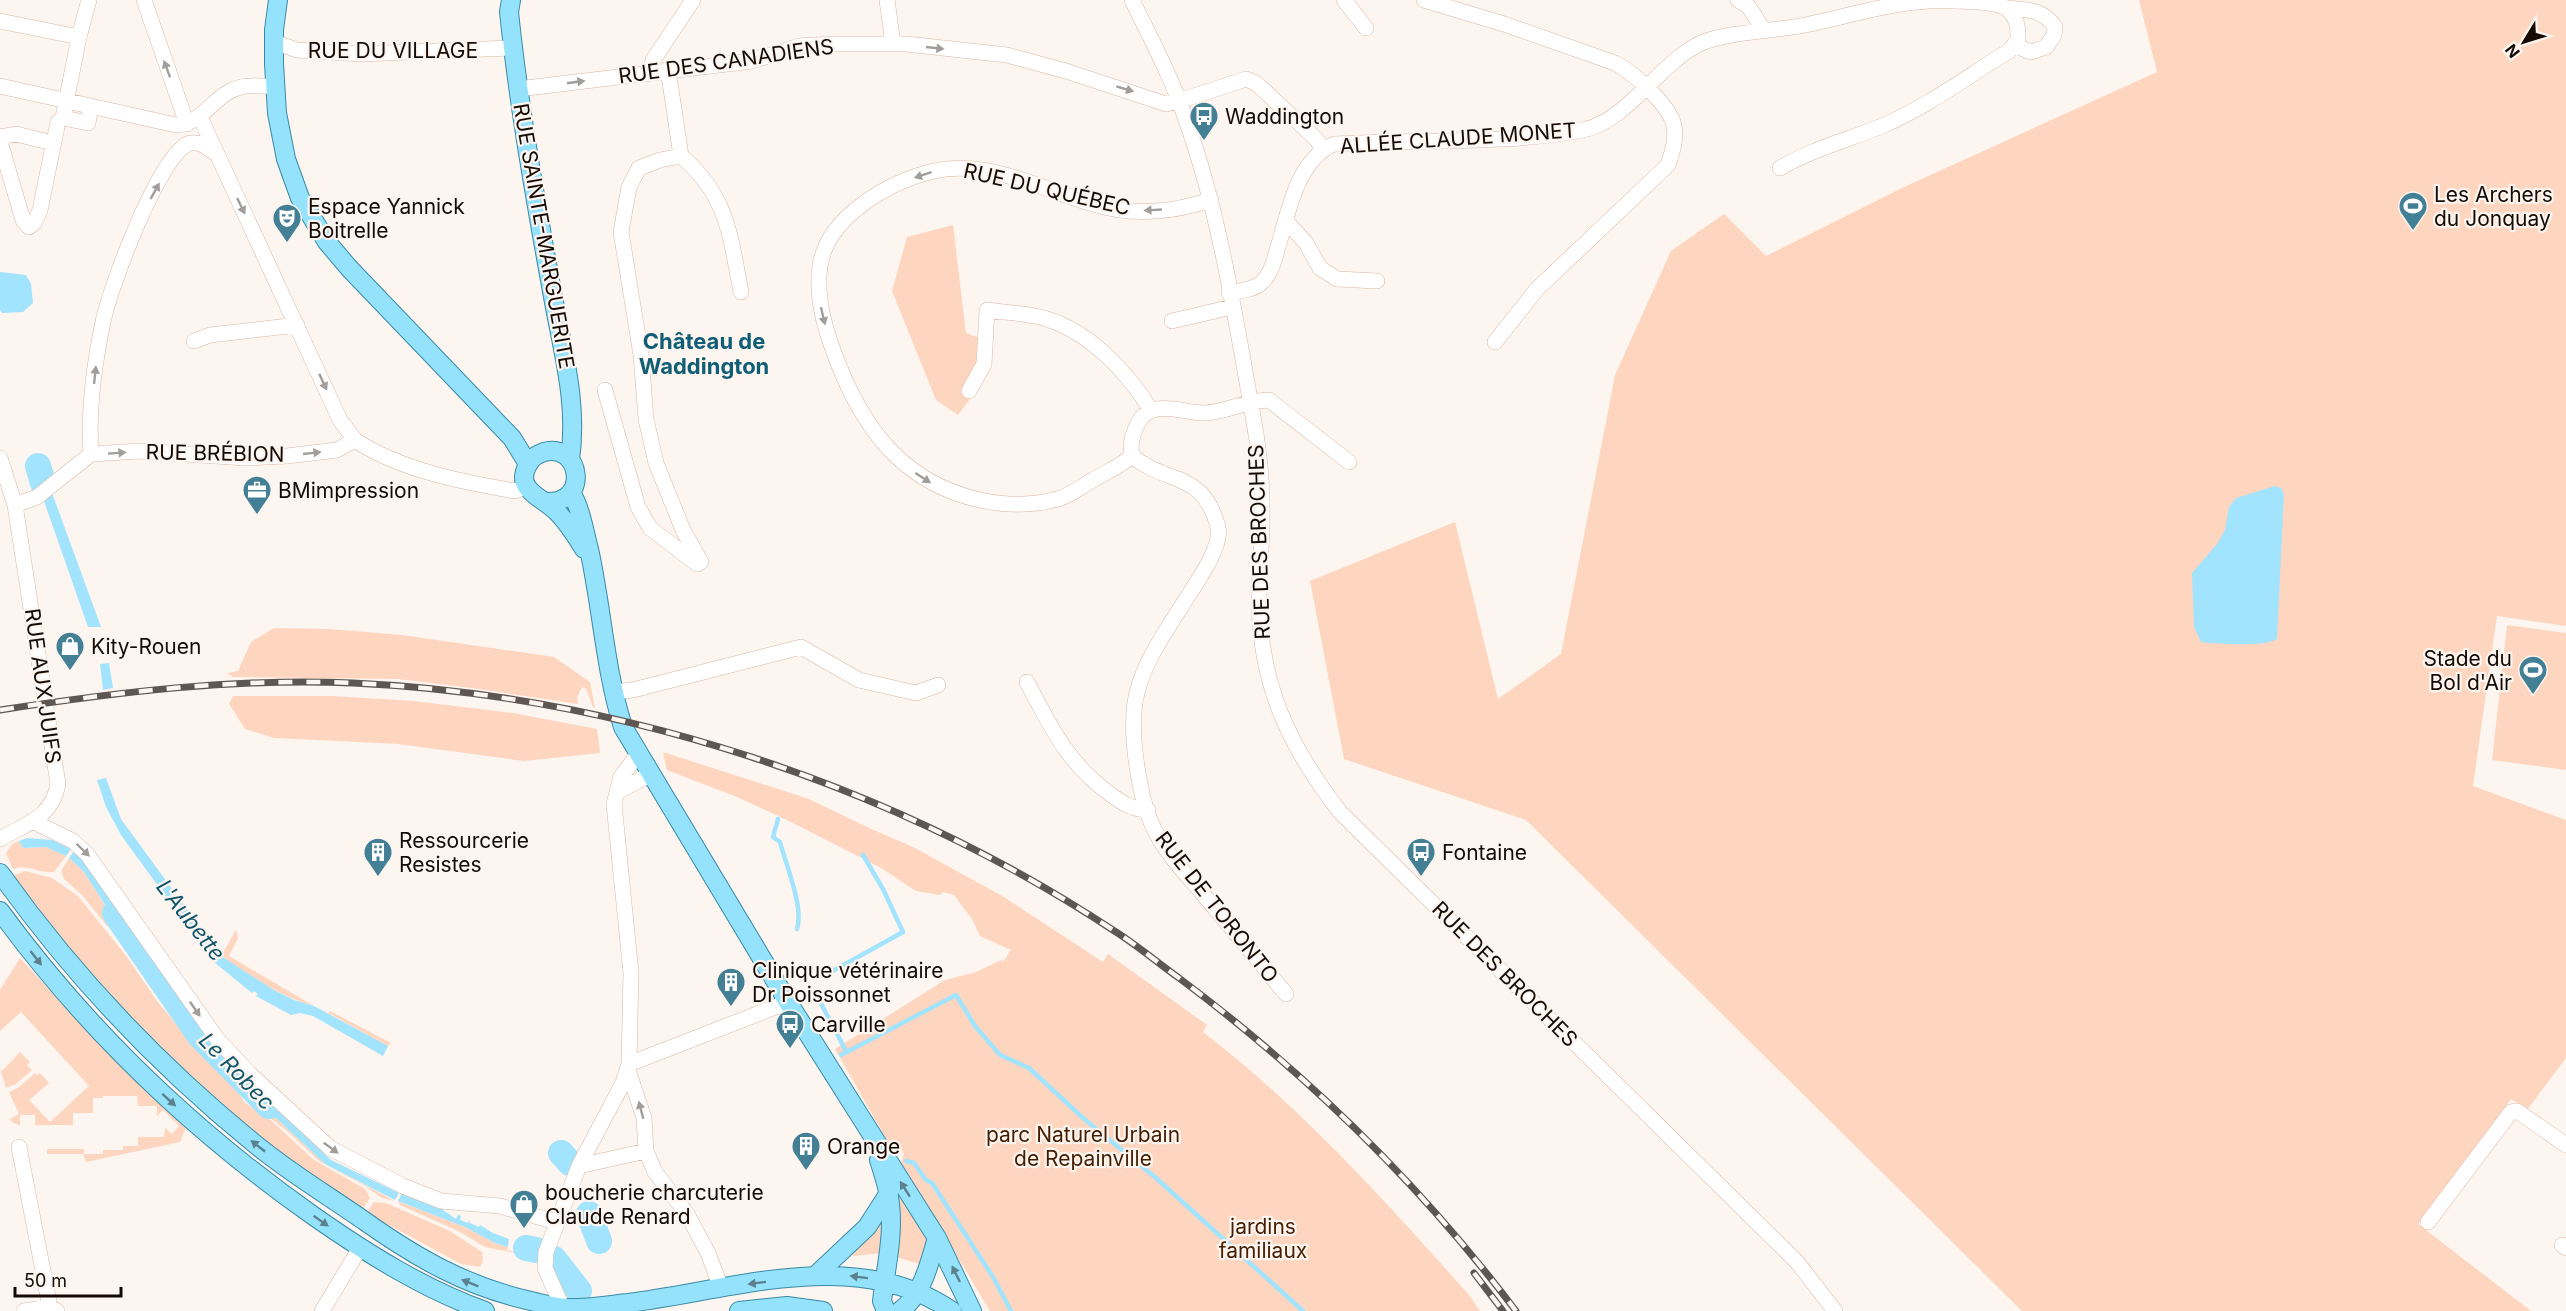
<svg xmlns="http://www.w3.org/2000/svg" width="2566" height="1311" font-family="Inter,sans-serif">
	<rect width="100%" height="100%" fill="#fcf5f0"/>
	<path fill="#fed6bf" d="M 2139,0 L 2566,0 L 2566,626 L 2497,616 L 2473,786 L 2566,820 L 2566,1058 L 2527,1110 L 2511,1099 L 2418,1224 L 2531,1311 L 2022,1311 L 1526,820 L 1344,759 L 1310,581 L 1455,522 L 1498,699 L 1561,654 L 1615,375 L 1671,251 L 1724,214 L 1766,256 L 1904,187 L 2157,72 Z
		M 953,225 L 966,333 L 979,338 L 976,367 L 964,391 L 970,399 L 958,415 L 936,400 L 892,291 L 907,237 Z
		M 2507,625 L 2566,633 L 2566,770 L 2492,760 Z
		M 274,628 L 330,629 L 402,635 L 554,657 L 590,682 L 595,708 L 593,707 L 586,689 L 582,687 L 577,697 L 578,704 L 479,689 L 398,679 L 233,677 L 227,673 L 238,671 L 251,642 Z
		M 233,696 L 332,696 L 414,701 L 513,713 L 597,729 L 600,753 L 524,761 L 398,744 L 274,738 L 245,729 L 229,704 Z
		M 663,752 L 809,799 L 869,828 L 913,847 L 1004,897 L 1103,962 L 1108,954 L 1207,1025 L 1203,1032 C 1302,1108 1386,1202 1469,1295 L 1480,1311 L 990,1311 L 901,1163 L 904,1154 L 898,1145 L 889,1144 L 835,1049 L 945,980 L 976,972 L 1001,960 L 1003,962 L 1011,950 L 980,936 L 972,919 L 954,895 L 943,892 L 940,895 L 916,891 L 881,868 L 793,823 L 737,797 L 667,770 Z
		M 19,841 L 23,848 L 46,847 L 66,856 L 54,872 C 39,874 28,863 13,869 L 6,853 L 12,844 Z
		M 69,858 L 84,872 L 118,926 L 111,928 L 107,926 L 82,895 L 64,879 L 61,871 Z
		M 25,871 L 52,878 L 78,896 L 127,957 L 157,1001 L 209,1063 L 236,1088 L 244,1102 L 273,1122 L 314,1160 L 365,1189 L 370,1198 L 364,1207 L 359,1210 C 270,1150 190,1080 117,1002 C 79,963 46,918 13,876 Z
		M 236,930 L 238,938 L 229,956 L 314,1006 C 279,996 251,976 221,956 Z
		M 131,947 L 168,998 L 161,1000 L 150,987 L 129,951 Z
		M 20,958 L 121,1067 L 186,1128 L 180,1142 L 86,1162 L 83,1154 L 47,1154 L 47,1149 L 84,1149 L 84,1154 L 103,1154 L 103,1150 L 123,1150 L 123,1146 L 138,1146 L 138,1137 L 164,1137 L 165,1128 L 172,1134 L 179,1126 L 163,1110 L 157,1116 L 157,1106 L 138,1106 L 137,1096 L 103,1096 L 103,1098 L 93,1098 L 93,1113 L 73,1113 L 73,1125 L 35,1125 L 35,1115 L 20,1115 L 20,1125 L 13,1123 L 10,1119 L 19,1114 L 9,1092 L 18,1088 L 35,1073 L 37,1075 L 40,1073 L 49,1083 L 29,1100 L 50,1122 L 89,1086 L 21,1012 L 0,1031 L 0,990 Z
		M 330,1011 L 391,1043 L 388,1046 L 328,1013 Z
		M 186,1024 L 208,1052 L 238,1082 C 223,1082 195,1042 184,1029 Z
		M 20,1052 L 30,1062 L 27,1065 L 32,1070 L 16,1084 L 6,1088 L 0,1069 L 2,1071 Z
		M 241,1085 L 325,1164 L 395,1201 L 382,1198 L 365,1186 L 319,1161 L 287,1131 L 246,1099 Z
		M 893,1176 L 927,1238 L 923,1265 L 896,1257 Z
		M 398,1201 L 465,1227 L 495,1243 L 508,1247 L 507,1250 L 535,1257 L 485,1247 L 460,1232 L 400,1205 Z
		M 374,1202 L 386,1203 L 450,1231 L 482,1252 L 483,1260 L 480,1267 L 461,1264 L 376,1218 L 369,1213 L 369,1209 Z
		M 882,1217 L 881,1253 L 854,1256 L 849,1253 Z"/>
	<path fill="#a2e3fd" d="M 0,272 L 26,275 L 31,284 L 33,303 L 23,312 L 2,313 L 0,310 Z
		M 2275,486 L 2281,488 L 2284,494 L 2277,639 C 2266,647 2216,644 2201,642 L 2194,627 L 2192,573 L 2217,544 L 2225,530 L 2229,507 L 2236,498 Z
		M 52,493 L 101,627 L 88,627 L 44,501 Z
		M 109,663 L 113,688 L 103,690 L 100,664 Z
		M 106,778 L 121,819 L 221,956 L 274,990 L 294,1000 L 314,1006 L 388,1046 L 383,1056 L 313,1016 L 300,1013 L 291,1015 L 256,996 L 258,994 L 254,991 L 252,993 L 209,958 L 192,935 L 195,932 L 185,918 L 182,919 L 121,835 L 106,807 L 97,780 Z
		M 27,838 L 52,840 L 71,849 L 66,856 L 46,847 L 23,848 L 19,841 Z
		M 74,851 L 84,861 L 137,939 L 130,944 L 84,872 L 69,858 Z
		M 138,942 L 173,992 L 168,998 L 131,947 Z
		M 193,1019 L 209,1042 L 245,1077 L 238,1082 L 208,1052 L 186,1024 Z
		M 247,1081 L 331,1160 L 399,1193 L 395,1200 L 325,1164 L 241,1085 Z
		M 402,1193 L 444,1207 L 443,1210 L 456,1219 L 458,1215 L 461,1216 L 460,1220 L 468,1223 L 469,1220 L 470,1223 L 479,1227 L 480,1225 L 493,1233 L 509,1239 L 508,1247 L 495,1243 L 465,1227 L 398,1201 Z"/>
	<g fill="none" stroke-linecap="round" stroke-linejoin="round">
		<path stroke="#a2e3fd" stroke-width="4.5" d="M 778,819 L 773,837 L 780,842 C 786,865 804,907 797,929
			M 831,972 L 903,932 L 883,889 L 863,855
			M 815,992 L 846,1051
			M 841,1055 L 956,995 L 975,1026 L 1000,1055 L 1029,1068 L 1083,1118 L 1156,1178 L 1303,1311
			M 906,1161 L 914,1163 L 926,1180 L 932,1183 L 993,1277 L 1011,1311"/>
		<path stroke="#a2e3fd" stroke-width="26" d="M 38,466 L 43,483
			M 115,913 L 200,1036 L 269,1106
			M 561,1153 L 570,1163
			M 589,1214 L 599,1241
			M 526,1248 L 536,1250
			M 554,1259 L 579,1291"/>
		<g stroke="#dab7a4" stroke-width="16">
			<path id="minor" d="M 144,0 L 187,124
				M 887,0 L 893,44
				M 1132,0 C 1151,39 1172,78 1186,120 C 1220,215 1235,317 1253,416 C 1259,449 1263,485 1262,519 C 1262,545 1259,571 1259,596 C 1259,683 1288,745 1340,812 L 1797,1262 L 1835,1311
				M 1344,0 L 1366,28
				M 1424,0 L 1504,24 L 1615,63 C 1634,73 1663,100 1672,119 C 1678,134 1673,151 1668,165 L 1537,289 L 1495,342
				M 1738,0 L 1749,7 L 1764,31
				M 2006,8 C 2027,10 2042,8 2055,27 L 2054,35 L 2046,47 L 2031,52 L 2014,45
				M 0,21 L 79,37 L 63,118 L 88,123 L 91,106
				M 79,37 L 89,0
				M 274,42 L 297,50 L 361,54 L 513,48
				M 651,71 L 653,60 L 693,0
				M 0,86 L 176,125 C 204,124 214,93 241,87 C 252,84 265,87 275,86
				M 518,89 L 752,61 L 799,46 L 833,44 L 906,44 L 1007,55 L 1066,71 L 1166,104 L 1179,101 L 1246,79 L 1256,83 L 1316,139 L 1323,149
				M 200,117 L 340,420 L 355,440
				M 0,137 L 16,134 L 53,143
				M 0,142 L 23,220 L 29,227 L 35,222 L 40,210 L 58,122 L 63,118
				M 681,156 C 728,196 730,235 741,292
				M 1286,221 L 1306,243 L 1320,268 L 1337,279 L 1377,281
				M 1229,293 C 1239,291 1252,290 1260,284 C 1272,274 1274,260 1278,247 C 1289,211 1296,161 1334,144 C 1417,139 1501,145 1583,130 C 1626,122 1659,64 1699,44 C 1724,32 1776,31 1805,25 C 1842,18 1880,5 1917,2 C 1933,0 1994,0 2006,8 C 2018,17 2018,28 2018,41 L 2009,51 C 1968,76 1927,107 1882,126 C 1848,140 1812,149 1780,168
				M 1172,321 L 1232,307
				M 194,341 L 210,335 L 297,325
				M 605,390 L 638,507 L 650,528 L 697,564 L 701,562 L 683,530 L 656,463 L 646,419 L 641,355 L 621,232 L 629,187 L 639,168 L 660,160 L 681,156 L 668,69
				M 969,391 L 984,364 L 987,310 C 1006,313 1028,313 1047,319 C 1091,333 1127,372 1151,410
				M 91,454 C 88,411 94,365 103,322 C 109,290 160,152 190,143 C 200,141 208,148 215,153
				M 1132,456 C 1121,466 1106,472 1093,480 C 1083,485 1072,494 1061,498 C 1034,506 1007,506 980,500 C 907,484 867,434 840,368 C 827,336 815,301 820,266 C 827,216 891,181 934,171 C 997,157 1060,201 1120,210 C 1144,213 1170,211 1193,205 C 1199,204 1204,201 1211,200
				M 1132,456 C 1169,486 1203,470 1218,527 C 1223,548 1193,587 1183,604 C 1164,634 1141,666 1135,702 C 1130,737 1139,799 1155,831 C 1166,853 1186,874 1202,893 C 1230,926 1258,960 1286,994
				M 1132,456 C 1130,444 1132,436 1137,425 C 1150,397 1182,413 1205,413 C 1227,412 1247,400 1269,400 L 1349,462
				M 0,458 L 15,505 L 58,784 C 52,818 27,823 0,839
				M 15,505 L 37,497 L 91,454 L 140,451 L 246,458 L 287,456 L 337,450 L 355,440 C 400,470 462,482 515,491 L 527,487
				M 1027,682 C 1051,727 1067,763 1110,794 C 1124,804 1131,809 1148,810
				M 613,692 L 633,690 L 801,647 L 859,680 L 916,693 L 938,685
				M 617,792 L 651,774
				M 32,821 L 73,841 L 87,854 L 218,1040 L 251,1075 L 330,1148 L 403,1186 L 441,1201 L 500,1206 L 556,1222
				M 629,1064 L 788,1002
				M 628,1070 L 644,1118 L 646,1151 L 655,1172 L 687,1214 L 708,1253 L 721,1288
				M 19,1147 L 50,1307
				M 579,1166 L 646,1151
				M 2428,1222 L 2511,1112 L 2517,1111 L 2566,1145
				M 2562,1245 L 2566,1248
				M 24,1311 L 50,1307 L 57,1311
				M 322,1311 L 360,1248
				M 564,1311 L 545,1268 L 546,1252 L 579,1166 L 623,1083 L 629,1064 L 631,973 L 614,804 L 621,777 L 638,754"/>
		</g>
		<g stroke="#3a8aa5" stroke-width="20">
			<path id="major" d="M 278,0 L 274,30 L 274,64 L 277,113 L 286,159 L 300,198 L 327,242 L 349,268 L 512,438 L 528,464
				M 511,0 L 509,12 C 519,108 536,203 553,297 C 563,353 578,403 570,460
				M 571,492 C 581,509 584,530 589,549 C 602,608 605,670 623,727 L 788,1002 L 937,1238 L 972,1311
				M 545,502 C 591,505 581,442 544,452 C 538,454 532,457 529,463 C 512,490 543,497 557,512 C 568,523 576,536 584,549
				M 0,873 C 72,974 159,1066 255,1144 C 290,1173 329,1196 366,1222 C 417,1258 466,1286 527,1300 C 540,1303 553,1307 566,1308 C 587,1309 607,1305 628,1303 C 734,1290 856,1245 952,1311
				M 0,911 C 87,1030 194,1132 315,1217 C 368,1254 424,1289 485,1311
				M 879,1160 C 882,1170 886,1181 888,1192 C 896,1228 886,1265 882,1301 L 886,1311
				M 815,1276 L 867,1227 L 889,1193
				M 739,1311 L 787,1306 L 823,1311
				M 900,1311 C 923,1294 929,1264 937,1238"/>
		</g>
		<use href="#minor" stroke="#fff" stroke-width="15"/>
		<use href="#major" stroke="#95e2fd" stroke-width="18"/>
		<g stroke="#605651" stroke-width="7">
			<path id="rail" d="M 0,710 C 118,692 233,678 353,683 C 619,695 894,785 1116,932 C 1138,946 1158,963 1179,978 C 1306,1073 1420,1184 1516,1311
				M 1474,1273 L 1503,1311"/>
		</g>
		<use href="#rail" stroke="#fcf5f0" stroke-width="4.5" stroke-dasharray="14" stroke-linecap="butt"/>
	</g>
	<defs><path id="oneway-solid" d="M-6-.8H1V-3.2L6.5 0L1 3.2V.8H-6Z" transform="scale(1.5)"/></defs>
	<g fill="#a19d9b">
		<use href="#oneway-solid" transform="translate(935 48) rotate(6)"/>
		<use href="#oneway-solid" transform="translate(167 69) rotate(-110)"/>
		<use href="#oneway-solid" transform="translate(576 82) rotate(-8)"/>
		<use href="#oneway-solid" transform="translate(1125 89) rotate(17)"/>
		<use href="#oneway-solid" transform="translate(923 175) rotate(162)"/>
		<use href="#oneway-solid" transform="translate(155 191) rotate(-61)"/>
		<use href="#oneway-solid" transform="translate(241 206) rotate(64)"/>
		<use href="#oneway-solid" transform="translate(1153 210) rotate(177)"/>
		<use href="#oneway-solid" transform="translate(823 316) rotate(77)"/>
		<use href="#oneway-solid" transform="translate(95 375) rotate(-84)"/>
		<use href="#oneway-solid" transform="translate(323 382) rotate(65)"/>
		<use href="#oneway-solid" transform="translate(117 453) rotate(-4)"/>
		<use href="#oneway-solid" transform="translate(312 453) rotate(-6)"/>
		<use href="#oneway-solid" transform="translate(923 478) rotate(33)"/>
		<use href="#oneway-solid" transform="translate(83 850) rotate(44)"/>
		<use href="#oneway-solid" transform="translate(195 1009) rotate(55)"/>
		<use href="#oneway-solid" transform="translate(641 1110) rotate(-105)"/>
		<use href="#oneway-solid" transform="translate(331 1148) rotate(36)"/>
	</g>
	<g fill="#5b818d">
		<use href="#oneway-solid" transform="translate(36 958) rotate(52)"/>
		<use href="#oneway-solid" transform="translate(169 1100) rotate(42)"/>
		<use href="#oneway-solid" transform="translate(258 1146) rotate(-142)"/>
		<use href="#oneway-solid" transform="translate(905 1189) rotate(-123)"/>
		<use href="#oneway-solid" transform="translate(321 1221) rotate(35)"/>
		<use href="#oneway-solid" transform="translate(956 1274) rotate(-116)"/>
		<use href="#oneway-solid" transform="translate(859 1277) rotate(-173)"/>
		<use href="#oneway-solid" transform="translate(470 1283) rotate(-158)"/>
		<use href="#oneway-solid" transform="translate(757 1283) rotate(173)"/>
	</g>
	<defs>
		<g id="bus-pin" transform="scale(1.5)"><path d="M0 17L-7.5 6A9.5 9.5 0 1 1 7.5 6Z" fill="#438096" stroke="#fcf5f0"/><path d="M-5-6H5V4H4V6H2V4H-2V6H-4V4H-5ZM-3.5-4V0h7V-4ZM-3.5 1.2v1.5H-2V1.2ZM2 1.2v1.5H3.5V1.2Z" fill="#fff"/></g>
		<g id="stadium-pin" transform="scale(1.5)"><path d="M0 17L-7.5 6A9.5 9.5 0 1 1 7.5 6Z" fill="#438096" stroke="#fcf5f0"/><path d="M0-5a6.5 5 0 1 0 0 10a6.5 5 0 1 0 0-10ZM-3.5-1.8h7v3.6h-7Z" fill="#fff"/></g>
		<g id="theatre-pin" transform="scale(1.5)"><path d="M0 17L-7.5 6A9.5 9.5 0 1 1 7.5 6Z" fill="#438096" stroke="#fcf5f0"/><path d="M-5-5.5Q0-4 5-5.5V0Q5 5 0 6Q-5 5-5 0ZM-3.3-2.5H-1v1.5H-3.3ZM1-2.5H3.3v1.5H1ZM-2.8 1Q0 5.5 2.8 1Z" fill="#fff"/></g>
		<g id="office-pin" transform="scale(1.5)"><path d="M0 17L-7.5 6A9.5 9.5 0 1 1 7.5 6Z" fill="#438096" stroke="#fcf5f0"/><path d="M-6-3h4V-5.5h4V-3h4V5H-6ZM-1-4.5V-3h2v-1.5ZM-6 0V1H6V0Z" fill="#fff"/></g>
		<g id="shop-pin" transform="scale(1.5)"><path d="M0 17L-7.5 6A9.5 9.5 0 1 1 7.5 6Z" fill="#438096" stroke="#fcf5f0"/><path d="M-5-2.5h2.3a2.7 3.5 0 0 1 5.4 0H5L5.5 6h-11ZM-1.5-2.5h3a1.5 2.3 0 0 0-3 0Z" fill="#fff"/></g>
		<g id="building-pin" transform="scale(1.5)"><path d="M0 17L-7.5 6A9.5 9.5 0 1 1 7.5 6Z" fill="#438096" stroke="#fcf5f0"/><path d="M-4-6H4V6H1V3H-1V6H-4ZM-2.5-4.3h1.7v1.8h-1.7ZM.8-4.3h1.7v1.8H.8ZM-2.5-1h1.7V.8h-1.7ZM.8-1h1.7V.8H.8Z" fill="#fff"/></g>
	</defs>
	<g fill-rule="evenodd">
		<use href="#bus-pin" x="1204" y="116"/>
		<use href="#stadium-pin" x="2413" y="206"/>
		<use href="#theatre-pin" x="287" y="218"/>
		<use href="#office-pin" x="257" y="490"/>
		<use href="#shop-pin" x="70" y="646"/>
		<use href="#stadium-pin" x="2533" y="670"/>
		<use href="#building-pin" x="378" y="852"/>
		<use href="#bus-pin" x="1421" y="852"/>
		<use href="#building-pin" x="731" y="982"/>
		<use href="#bus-pin" x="790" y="1024"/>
		<use href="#building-pin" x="806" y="1146"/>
		<use href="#shop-pin" x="524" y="1204"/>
	</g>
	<g text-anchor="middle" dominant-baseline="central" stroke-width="4.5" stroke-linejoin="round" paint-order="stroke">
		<g font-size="21" fill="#150a04" stroke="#fcf5f0">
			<text x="393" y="50">RUE DU VILLAGE</text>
			<text transform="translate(726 61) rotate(-8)">RUE DES CANADIENS</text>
			<text transform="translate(1458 138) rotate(-4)">ALLÉE CLAUDE MONET</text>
			<text transform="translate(1047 189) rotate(13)">RUE DU QUÉBEC</text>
			<text transform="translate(544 236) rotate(80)">RUE SAINTE-MARGUERITE</text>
			<text transform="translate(215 453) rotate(1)">RUE BRÉBION</text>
			<text transform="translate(1259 542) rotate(-92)">RUE DES BROCHES</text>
			<text transform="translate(43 686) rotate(82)">RUE AUX JUIFS</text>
			<text transform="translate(1217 907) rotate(52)">RUE DE TORONTO</text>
			<text transform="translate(1505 974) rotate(45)">RUE DES BROCHES</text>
		</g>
		<g font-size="21" fill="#150a04" stroke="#fcf5f0" text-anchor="start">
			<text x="1225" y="116">Waddington</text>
			<text x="2434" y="194">Les Archers<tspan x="2434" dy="24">du Jonquay</tspan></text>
			<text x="308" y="206">Espace Yannick<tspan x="308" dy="24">Boitrelle</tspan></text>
			<text x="278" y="490">BMimpression</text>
			<text x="91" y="646">Kity-Rouen</text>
			<text x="2512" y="658" text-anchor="end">Stade du<tspan x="2512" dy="24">Bol d'Air</tspan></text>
			<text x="399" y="840">Ressourcerie<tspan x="399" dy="24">Resistes</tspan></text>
			<text x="1442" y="852">Fontaine</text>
			<text x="752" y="970">Clinique vétérinaire<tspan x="752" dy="24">Dr Poissonnet</tspan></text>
			<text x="811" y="1024">Carville</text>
			<text x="827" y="1146">Orange</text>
			<text x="545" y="1192">boucherie charcuterie<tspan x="545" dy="24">Claude Renard</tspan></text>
		</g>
		<g font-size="21" fill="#461d00" stroke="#fcf5f0">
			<text x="1083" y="1134">parc Naturel Urbain<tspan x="1083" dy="24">de Repainville</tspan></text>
			<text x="1263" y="1226">jardins<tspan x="1263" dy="24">familiaux</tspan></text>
		</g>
		<g font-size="22" font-weight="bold" fill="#0f5e76" stroke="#fcf5f0">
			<text x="704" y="341">Château de<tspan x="704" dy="25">Waddington</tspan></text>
		</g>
		<g font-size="22" font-style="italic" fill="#0f556b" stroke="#fcf5f0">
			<text transform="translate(191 920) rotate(52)">L'Aubette</text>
			<text transform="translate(237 1071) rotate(46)">Le Robec</text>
		</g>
	</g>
	<g transform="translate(2524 42) rotate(232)" stroke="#fcf5f0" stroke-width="4.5" paint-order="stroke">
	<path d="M0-4.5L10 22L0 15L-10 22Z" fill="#150a04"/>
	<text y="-9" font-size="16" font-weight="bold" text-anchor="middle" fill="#150a04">N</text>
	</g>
	<path d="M15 1287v9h106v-9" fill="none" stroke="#150a04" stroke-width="3"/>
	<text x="24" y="1287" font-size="18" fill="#150a04" stroke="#fcf5f0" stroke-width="4.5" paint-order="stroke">50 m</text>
</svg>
